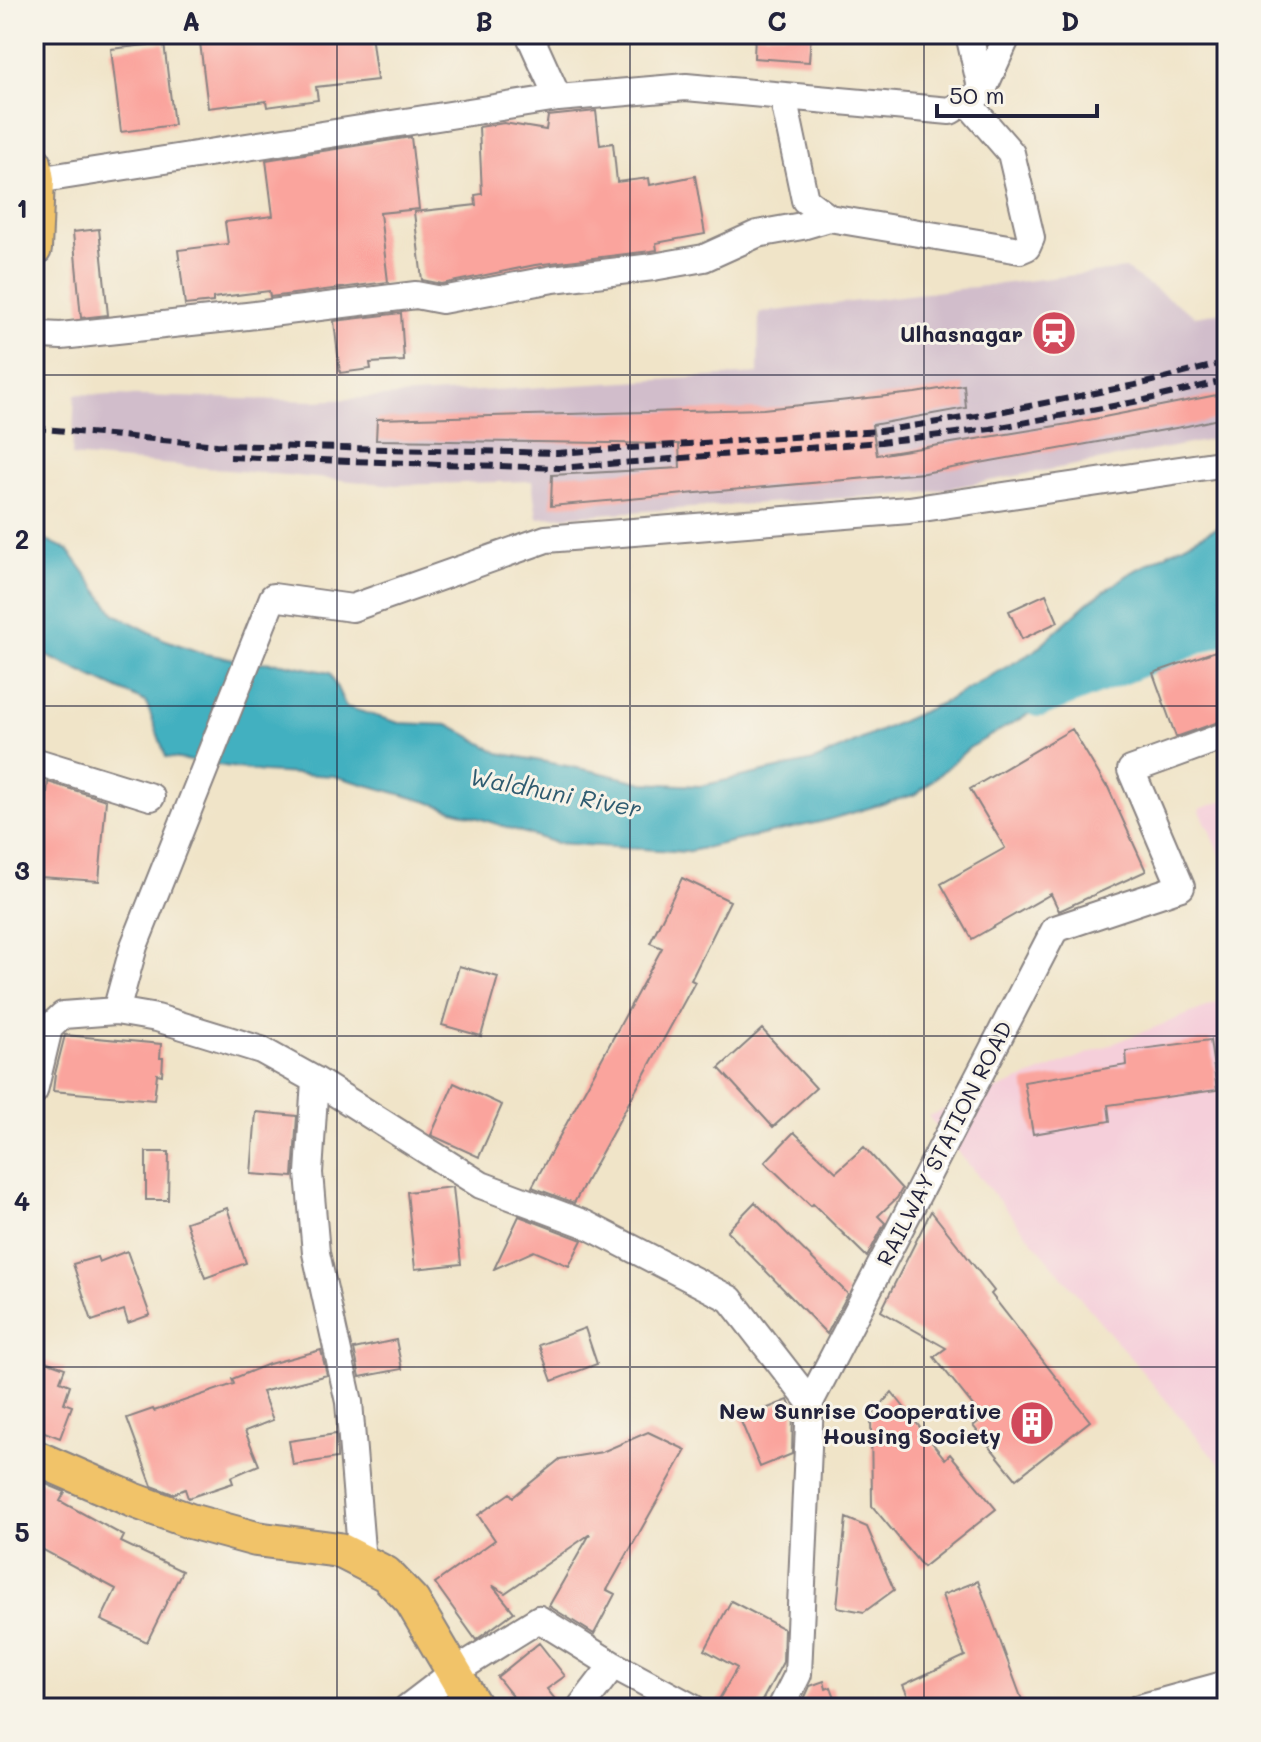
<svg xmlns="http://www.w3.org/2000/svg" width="1261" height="1742" font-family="Mali,sans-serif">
	<rect width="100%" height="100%" fill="#f7f3e8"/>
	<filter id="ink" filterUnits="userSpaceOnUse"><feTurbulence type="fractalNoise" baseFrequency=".0125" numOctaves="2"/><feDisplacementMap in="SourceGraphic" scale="16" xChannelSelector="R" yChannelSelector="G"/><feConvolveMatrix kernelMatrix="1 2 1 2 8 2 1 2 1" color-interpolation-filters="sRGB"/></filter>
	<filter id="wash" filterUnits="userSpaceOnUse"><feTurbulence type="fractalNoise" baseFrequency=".006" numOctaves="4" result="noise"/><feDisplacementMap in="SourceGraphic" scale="32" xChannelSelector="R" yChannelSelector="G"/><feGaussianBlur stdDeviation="1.8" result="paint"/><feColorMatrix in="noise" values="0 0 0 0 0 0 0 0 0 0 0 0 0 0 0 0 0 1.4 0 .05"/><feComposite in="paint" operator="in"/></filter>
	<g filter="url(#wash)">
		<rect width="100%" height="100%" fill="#f0e4c8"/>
		<path fill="#f5cfda" d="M 1227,800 L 1227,868 L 1199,809 Z
			M 1227,999 L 1227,1473 L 928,1116 Z"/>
		<path fill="#d1bdcb" d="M 1125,269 L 1195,316 L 1227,311 L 1227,437 L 923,493 L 537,518 L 532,481 L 396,485 L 72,456 L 75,394 L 314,401 L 758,374 L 759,313 Z"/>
		<path fill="#43b0c0" stroke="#32697e" stroke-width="2" d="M 1227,522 L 1227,611 L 1175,625 L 1027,715 L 969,748 L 917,794 L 824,821 L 686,852 L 556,843 L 425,801 L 334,776 L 263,772 L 166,757 L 146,702 L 34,650 L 34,534 L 68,550 L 115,614 L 163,639 L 205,654 L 251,662 L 282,663 L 330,673 L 346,707 L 399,723 L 450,725 L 499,753 L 593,771 L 644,783 L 700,786 L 814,761 L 946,701 L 1033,652 L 1087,603 L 1132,572 Z"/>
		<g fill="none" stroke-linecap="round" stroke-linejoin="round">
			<path stroke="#43b0c0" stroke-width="38" d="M 1039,698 L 1227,623"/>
		</g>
		<g id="blocks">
			<path fill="#faa49d" d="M 199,34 L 371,34 L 377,80 L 316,87 L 318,100 L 267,107 L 266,101 L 208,108 Z
				M 755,34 L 811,34 L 809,62 L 754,58 Z
				M 164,43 L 174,125 L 121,132 L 111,49 Z
				M 596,111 L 600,145 L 613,143 L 617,182 L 649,178 L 650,185 L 695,176 L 705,234 L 656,243 L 657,250 L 651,251 L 535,265 L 442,284 L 422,280 L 414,212 L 476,205 L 475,195 L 482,194 L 479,127 L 504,123 L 546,130 L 548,116 Z
				M 411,137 L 419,209 L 380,213 L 388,282 L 270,297 L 269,291 L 213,298 L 213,302 L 185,305 L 178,250 L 228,244 L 225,222 L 273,216 L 266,160 Z
				M 99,229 L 108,315 L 81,318 L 73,232 Z
				M 401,313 L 404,361 L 370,363 L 371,369 L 340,373 L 334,321 Z
				M 964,385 L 966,408 L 872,425 L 877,455 L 1068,424 L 1227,393 L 1227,417 L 1187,426 L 924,473 L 551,506 L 552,475 L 680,468 L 679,444 L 376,440 L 377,419 L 763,409 L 915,393 Z
				M 1046,594 L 1058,622 L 1022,639 L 1009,611 Z
				M 1227,647 L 1227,719 L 1176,737 L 1153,673 Z
				M 1072,729 L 1106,786 L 1107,785 L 1146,871 L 1059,911 L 1051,894 L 972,939 L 941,884 L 1005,848 L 970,789 Z
				M 48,782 L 106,800 L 99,881 L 40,877 Z
				M 682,878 L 730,901 L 691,980 L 695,982 L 574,1203 L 532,1187 L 662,948 L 650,943 Z
				M 459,966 L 498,977 L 481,1036 L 442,1025 Z
				M 762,1029 L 816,1088 L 773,1127 L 719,1068 Z
				M 65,1035 L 161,1044 L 160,1058 L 163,1058 L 162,1075 L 157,1074 L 154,1100 L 53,1091 L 55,1074 Z
				M 1210,1040 L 1217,1090 L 1108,1105 L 1110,1121 L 1033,1134 L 1024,1082 L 1127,1065 L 1126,1051 Z
				M 454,1083 L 502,1105 L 479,1157 L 431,1135 Z
				M 256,1112 L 297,1116 L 293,1177 L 251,1174 Z
				M 794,1132 L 836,1172 L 864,1147 L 902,1189 L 897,1198 L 878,1216 L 885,1223 L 867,1257 L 813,1204 L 811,1206 L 765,1162 Z
				M 146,1152 L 169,1152 L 168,1200 L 146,1200 Z
				M 453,1187 L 461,1264 L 415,1269 L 407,1192 Z
				M 755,1202 L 848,1294 L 827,1334 L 727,1231 Z
				M 227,1208 L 246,1263 L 205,1278 L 186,1222 Z
				M 931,1211 L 994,1291 L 991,1294 L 1090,1421 L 1016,1479 L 973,1426 L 983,1418 L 934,1357 L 946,1348 L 881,1311 Z
				M 519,1216 L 582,1240 L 569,1266 L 534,1251 L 494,1269 Z
				M 127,1251 L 150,1315 L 128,1323 L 124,1310 L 92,1321 L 73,1264 L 97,1257 L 99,1262 Z
				M 585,1328 L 597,1364 L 552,1381 L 539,1345 Z
				M 396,1340 L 402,1369 L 360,1377 L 354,1349 Z
				M 321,1350 L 327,1375 L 262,1392 L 273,1420 L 245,1431 L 259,1465 L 231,1477 L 233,1483 L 188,1498 L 185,1489 L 173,1494 L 152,1486 L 127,1418 L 153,1409 L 154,1411 L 234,1384 L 232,1379 L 269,1364 Z
				M 34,1357 L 65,1368 L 60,1381 L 70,1385 L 64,1403 L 72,1406 L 60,1438 L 34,1428 Z
				M 892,1392 L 945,1459 L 950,1454 L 996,1509 L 923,1567 L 872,1506 L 871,1416 Z
				M 788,1400 L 793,1413 L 792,1454 L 760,1467 L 740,1419 Z
				M 648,1432 L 686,1450 L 607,1590 L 615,1594 L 594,1634 L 549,1606 L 590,1534 L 505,1593 L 492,1585 L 514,1612 L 476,1640 L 435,1583 L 495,1540 L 478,1515 L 510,1493 L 513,1497 L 560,1459 L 602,1452 Z
				M 336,1434 L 337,1458 L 293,1465 L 289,1441 Z
				M 34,1479 L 65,1492 L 60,1501 L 124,1536 L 121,1542 L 182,1571 L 147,1642 L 101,1620 L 116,1589 L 34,1545 Z
				M 846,1518 L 867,1527 L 894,1590 L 864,1612 L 837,1607 Z
				M 978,1581 L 1025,1708 L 913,1708 L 903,1685 L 965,1656 L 942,1595 Z
				M 731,1601 L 784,1629 L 783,1662 L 758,1708 L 714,1708 L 737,1668 L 705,1650 Z
				M 539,1643 L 565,1676 L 547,1689 L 562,1708 L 522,1708 L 497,1677 Z
				M 824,1681 L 826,1689 L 831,1687 L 839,1708 L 800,1708 L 810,1686 Z"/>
		</g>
	</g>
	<g filter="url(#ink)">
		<use href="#blocks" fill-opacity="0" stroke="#898382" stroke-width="2"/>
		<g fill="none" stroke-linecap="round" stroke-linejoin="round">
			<g stroke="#898382" stroke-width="30">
				<path id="minor" d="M 529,34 L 558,98
					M 969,34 L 982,92
					M 783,96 L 805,200 L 829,218
					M 37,180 L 558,98 L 686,87 L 950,111 L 982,92 L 1008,34
					M 34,332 L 41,335 L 61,336 L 247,316 L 416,295 L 442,300 L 553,279 L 653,267 L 704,258 L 757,234 L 802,226 L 829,218 L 1020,250 L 1027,247 L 1031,238 L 1011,153 L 966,101
					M 34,761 L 151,797
					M 116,1011 L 134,946 L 273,597 L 352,608 L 546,539 L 909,510 L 1227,463
					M 315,1080 L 309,1173 L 316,1253 L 349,1402 L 362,1562
					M 34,1091 L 49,1028 L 63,1015 L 116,1011 L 157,1018 L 261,1050 L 315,1080 L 481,1185 L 585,1224 L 730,1299 L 810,1402
					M 407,1708 L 454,1672 L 539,1619 L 613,1665
					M 580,1708 L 613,1665 L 693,1708
					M 781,1708 L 798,1674 L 810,1402 L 1055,929 L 1181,887 L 1131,770 L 1227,735
					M 1139,1708 L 1227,1684"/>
			</g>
			<g stroke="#898382" stroke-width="38">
				<path id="major" d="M 34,163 L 37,180 L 34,249
					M 34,1457 L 133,1500 L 190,1521 L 256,1539 L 339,1550 L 386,1574 L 412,1601 L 475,1708"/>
			</g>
			<use href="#minor" stroke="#fff" stroke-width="26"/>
			<use href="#major" stroke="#f1c369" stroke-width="34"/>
			<path stroke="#22223b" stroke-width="6" stroke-dasharray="12 6" stroke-linecap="butt" d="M 34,428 L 217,445 L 557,453 L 880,431 L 989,414 L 1145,383 L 1227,362
				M 230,457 L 559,468 L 881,442 L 990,429 L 1145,400 L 1227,380"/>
		</g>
	</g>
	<path fill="none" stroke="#22223b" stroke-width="2" stroke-opacity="0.55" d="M 337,34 L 337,1708M 630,34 L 630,1708M 924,34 L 924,1708M 34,375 L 1227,375M 34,706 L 1227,706M 34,1036 L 1227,1036M 34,1367 L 1227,1367"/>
	<defs>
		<g id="station-disc" transform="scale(2.3)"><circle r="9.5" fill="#d1495b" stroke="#f7f3e8"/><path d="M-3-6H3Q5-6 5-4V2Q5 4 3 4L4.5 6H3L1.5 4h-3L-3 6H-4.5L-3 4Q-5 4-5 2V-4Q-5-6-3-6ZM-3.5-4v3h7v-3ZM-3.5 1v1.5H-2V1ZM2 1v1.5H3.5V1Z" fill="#fff"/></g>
		<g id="building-disc" transform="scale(2.3)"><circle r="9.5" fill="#d1495b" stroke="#f7f3e8"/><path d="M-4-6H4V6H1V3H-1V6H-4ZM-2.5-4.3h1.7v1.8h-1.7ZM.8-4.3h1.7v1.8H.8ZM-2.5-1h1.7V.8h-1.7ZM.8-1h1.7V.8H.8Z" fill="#fff"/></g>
	</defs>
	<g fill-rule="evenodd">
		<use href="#station-disc" x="1054" y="333"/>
		<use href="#building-disc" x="1032" y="1423"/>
	</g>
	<g text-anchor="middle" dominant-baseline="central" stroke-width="6" stroke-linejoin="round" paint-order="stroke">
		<g font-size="22" font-weight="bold" fill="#22223b" stroke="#f7f3e8" text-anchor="end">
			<text x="1023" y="333">Ulhasnagar</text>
			<text x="1001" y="1410">New Sunrise Cooperative<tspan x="1001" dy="25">Housing Society</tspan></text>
		</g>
		<g font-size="22" fill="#22223b" stroke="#f7f3e8">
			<text transform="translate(944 1143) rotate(-63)">RAILWAY STATION ROAD</text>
		</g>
		<g font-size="24" font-style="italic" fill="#2f5b70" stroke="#f7f3e8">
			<text transform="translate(556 792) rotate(11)">Waldhuni River</text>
		</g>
	</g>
	<rect width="1261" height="1742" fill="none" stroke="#f7f3e8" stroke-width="88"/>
	<path d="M937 104v12h160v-12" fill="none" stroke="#22223b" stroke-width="4"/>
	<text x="949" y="104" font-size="24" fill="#22223b" stroke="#f7f3e8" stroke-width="6" paint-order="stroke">50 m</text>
	<rect x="44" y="44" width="1173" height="1654" fill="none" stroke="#22223b" stroke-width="3"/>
	<g font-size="26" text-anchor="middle" font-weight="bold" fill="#22223b">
		<text x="191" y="31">A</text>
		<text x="484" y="31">B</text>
		<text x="777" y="31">C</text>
		<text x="1070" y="31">D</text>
		<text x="22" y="218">1</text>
		<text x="22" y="549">2</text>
		<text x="22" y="880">3</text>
		<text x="22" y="1211">4</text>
		<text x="22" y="1542">5</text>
	</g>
</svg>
